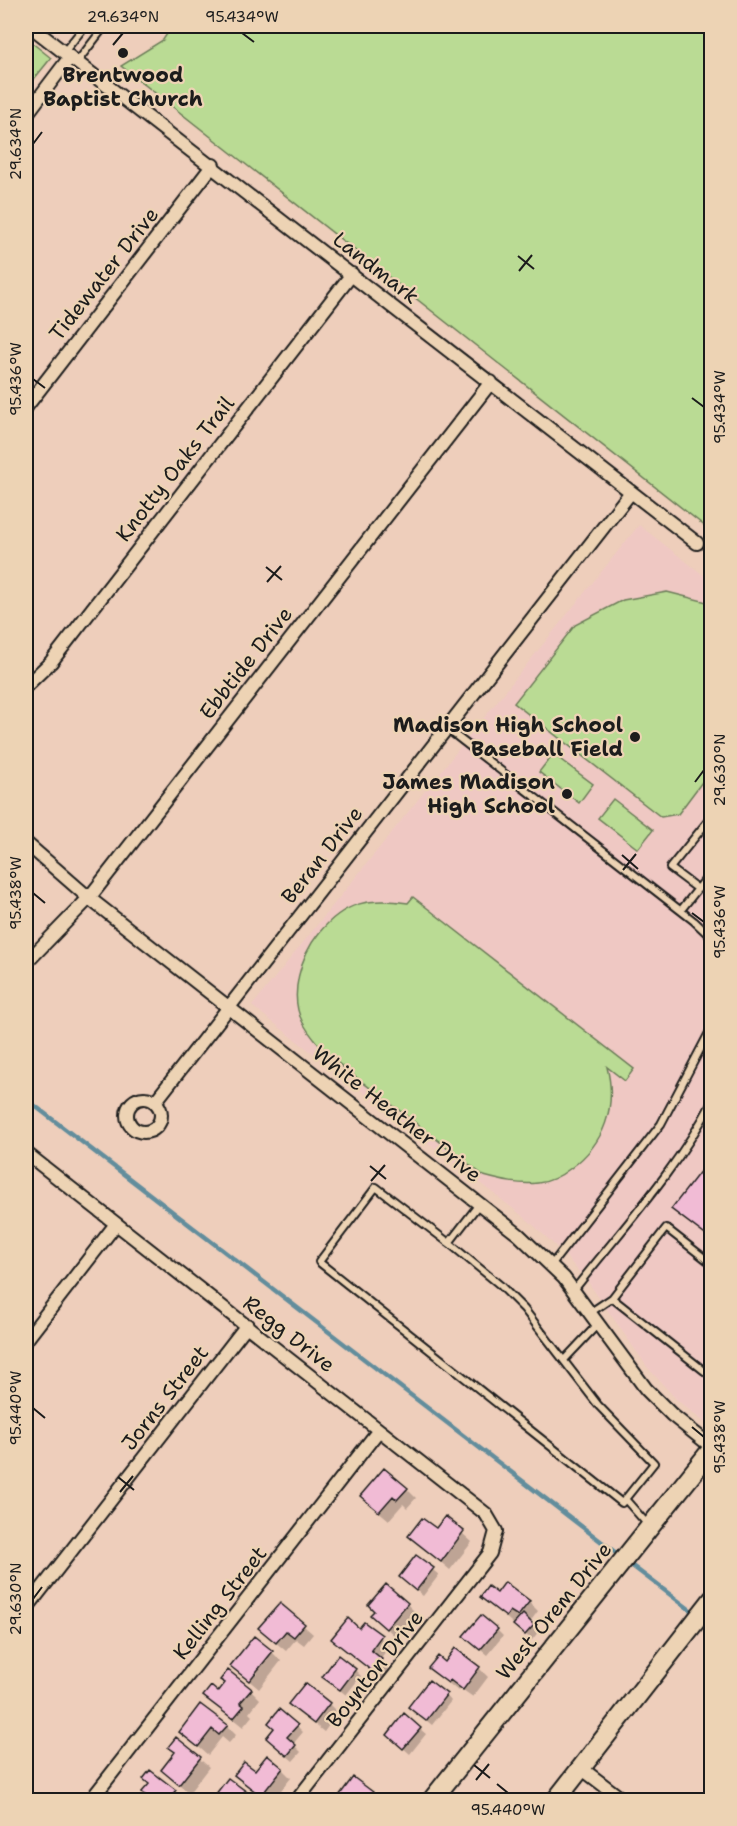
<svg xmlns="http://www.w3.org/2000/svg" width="737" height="1826" font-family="'Shantell Sans',sans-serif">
	<rect width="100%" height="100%" fill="#eecebb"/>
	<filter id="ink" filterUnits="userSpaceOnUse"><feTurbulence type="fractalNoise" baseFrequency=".0167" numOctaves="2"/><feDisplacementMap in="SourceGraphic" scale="12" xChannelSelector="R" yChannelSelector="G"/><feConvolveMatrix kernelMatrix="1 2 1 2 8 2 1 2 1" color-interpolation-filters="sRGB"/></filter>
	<g filter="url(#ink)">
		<path fill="#efc8c3" d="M 639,525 L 711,581 L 712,1423 L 709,1426 L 677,1400 L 648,1368 L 588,1282 L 561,1251 L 529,1221 L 252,1006 Z"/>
		<path fill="#badb94" stroke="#6b7c58" stroke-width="1.5" d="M 172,26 L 711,26 L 711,531 L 121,66 L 163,40 Z
			M 26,38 L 51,58 L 26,89 Z
			M 667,592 L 711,603 L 711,770 L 678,814 L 661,817 L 514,703 L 575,625 L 623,600 Z
			M 553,754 L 593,784 L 579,803 L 539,772 Z
			M 613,799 L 653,830 L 638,849 L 598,818 Z
			M 413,897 L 634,1069 L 625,1081 L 607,1067 C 617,1107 605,1143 571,1168 C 562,1175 551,1182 538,1183 C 519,1185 502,1181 484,1176 C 450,1150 416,1123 382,1097 C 354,1075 321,1055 303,1023 C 288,996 301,955 319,933 C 344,902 370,897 408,903 Z"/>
		<path fill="#0003" d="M 712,1159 L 712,1241 L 672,1208 Z
			M 407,1489 L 416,1498 L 407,1508 L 403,1504 L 389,1520 L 371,1505 Z
			M 445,1518 L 472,1542 L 450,1570 L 410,1536 L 436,1530 Z
			M 417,1557 L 439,1575 L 423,1596 L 407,1583 Z
			M 497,1595 L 529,1602 L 538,1611 L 530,1622 L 539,1631 L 532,1640 L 482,1597 Z
			M 407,1604 L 416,1613 L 396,1637 L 382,1624 L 376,1612 Z
			M 280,1605 L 313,1634 L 304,1645 L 296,1639 L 286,1651 L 269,1637 Z
			M 365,1624 L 390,1646 L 380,1659 L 390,1669 L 382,1679 L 333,1639 L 360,1630 Z
			M 497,1630 L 503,1636 L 487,1655 L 471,1642 Z
			M 272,1652 L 281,1661 L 259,1689 L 232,1666 Z
			M 445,1664 L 479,1668 L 488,1677 L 473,1697 L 460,1688 L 458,1691 L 430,1668 Z
			M 355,1670 L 361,1676 L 346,1695 L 330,1682 Z
			M 251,1690 L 260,1699 L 249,1713 L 252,1716 L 243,1727 L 205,1696 Z
			M 446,1695 L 451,1701 L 432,1725 L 416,1712 Z
			M 290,1704 L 329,1704 L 338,1713 L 324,1732 Z
			M 227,1726 L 236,1735 L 229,1743 L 222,1737 L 208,1755 L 181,1732 Z
			M 297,1726 L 303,1732 L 293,1744 L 301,1752 L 293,1761 L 273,1744 Z
			M 420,1729 L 426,1734 L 410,1754 L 394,1740 Z
			M 176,1739 L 209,1767 L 189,1793 L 163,1770 L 176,1753 Z
			M 282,1769 L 291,1778 L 273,1800 L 266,1800 L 236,1775 Z
			M 229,1780 L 255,1800 L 216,1800 Z
			M 354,1780 L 372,1793 L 379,1800 L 338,1800 Z
			M 175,1791 L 183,1800 L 143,1800 L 146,1796 Z"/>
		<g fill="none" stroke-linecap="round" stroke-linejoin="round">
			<path stroke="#628d9c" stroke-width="4.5" d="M 26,1099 L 620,1556
				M 627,1562 L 697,1615
				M 703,1620 L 712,1626"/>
		</g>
		<path fill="#f1bbd5" stroke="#1c1c1c" stroke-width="1.5" d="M 712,1156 L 712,1240 L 671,1209 Z
			M 384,1468 L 408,1488 L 397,1500 L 393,1496 L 379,1512 L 360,1496 Z
			M 445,1516 L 464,1531 L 441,1562 L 408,1536 L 422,1518 L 436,1528 Z
			M 416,1555 L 434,1568 L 416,1591 L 399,1577 Z
			M 505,1582 L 530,1601 L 518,1616 L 510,1611 L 506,1617 L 480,1597 L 488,1586 L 497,1593 Z
			M 386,1584 L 408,1603 L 386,1629 L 370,1615 L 374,1611 L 368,1605 Z
			M 280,1603 L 305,1624 L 294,1637 L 286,1631 L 276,1643 L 258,1628 Z
			M 523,1614 L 534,1625 L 525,1635 L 513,1625 Z
			M 481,1615 L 498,1629 L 480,1650 L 463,1636 Z
			M 348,1618 L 359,1628 L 364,1622 L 382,1635 L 371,1650 L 382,1659 L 372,1671 L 331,1639 Z
			M 254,1636 L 273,1651 L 249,1681 L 230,1666 Z
			M 455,1648 L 480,1667 L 463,1690 L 450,1680 L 448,1683 L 428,1668 L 438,1656 L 445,1662 Z
			M 338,1655 L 356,1669 L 340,1690 L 322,1677 Z
			M 228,1670 L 252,1689 L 240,1703 L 244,1706 L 233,1719 L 203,1696 L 211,1686 L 218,1692 L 225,1683 L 220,1680 Z
			M 429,1680 L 447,1694 L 426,1721 L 408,1707 Z
			M 305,1683 L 330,1703 L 314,1724 L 288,1704 Z
			M 200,1704 L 228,1725 L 219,1735 L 212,1729 L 198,1747 L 179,1732 Z
			M 279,1709 L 298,1725 L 287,1737 L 296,1745 L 287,1756 L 266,1738 L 274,1728 L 268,1723 Z
			M 404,1713 L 421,1728 L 403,1749 L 387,1735 Z
			M 176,1737 L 201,1757 L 179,1785 L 161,1770 L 175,1752 L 168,1747 Z
			M 267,1755 L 283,1768 L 261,1796 L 234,1775 L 244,1762 L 255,1770 Z
			M 150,1770 L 176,1790 L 170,1797 L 174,1800 L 141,1800 L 145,1795 L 141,1793 L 149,1784 L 143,1779 Z
			M 353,1777 L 373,1792 L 366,1800 L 336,1800 Z
			M 228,1778 L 258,1800 L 215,1800 L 218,1797 L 215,1795 Z"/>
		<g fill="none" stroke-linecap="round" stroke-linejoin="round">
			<g stroke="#1c1c1c" stroke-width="10">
				<path id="lane" d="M 64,52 L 85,26
					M 77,62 L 105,26
					M 446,728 L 694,921 L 712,938
					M 698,889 L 670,868 L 712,816
					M 681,910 L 712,871
					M 449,1243 L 500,1285 L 524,1309 L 598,1405 L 654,1463 L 622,1503 L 319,1262 L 376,1187 L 449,1243 L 479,1204
					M 552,1264 L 661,1124 L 712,1027
					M 712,1264 L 666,1228 L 612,1298 L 712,1377
					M 574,1290 C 621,1230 676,1171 712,1102
					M 591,1312 L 612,1298
					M 564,1360 L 598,1324
					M 625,1499 L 648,1525"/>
			</g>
			<g stroke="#1c1c1c" stroke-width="16">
				<path id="street" d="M 30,26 L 697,543
					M 26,115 L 70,57
					M 26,407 L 213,165
					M 26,686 L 51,662 L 352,274
					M 26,843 L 89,898 L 519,1235 L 564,1278 L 646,1389 L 672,1415 L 712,1447
					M 26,963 L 89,898 L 491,382
					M127 1115a17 17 0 1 1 34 0a17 17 0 1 1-34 0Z
					M 155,1102 L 631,492
					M 26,1153 L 486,1514 L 496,1531 L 490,1553 L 297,1800
					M 26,1340 L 116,1224
					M 26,1609 L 247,1325
					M 581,1768 L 623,1800
					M 91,1800 L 379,1430"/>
			</g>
			<g stroke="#1c1c1c" stroke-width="22">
				<path id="secondary" d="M 432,1800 L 712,1449
					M 556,1800 L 712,1600"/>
			</g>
			<use href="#lane" stroke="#edd3b4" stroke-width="6"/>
			<use href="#street" stroke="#edd3b4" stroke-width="12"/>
			<use href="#secondary" stroke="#edd3b4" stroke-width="18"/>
		</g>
	</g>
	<path fill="none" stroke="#1c1c1c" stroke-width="2" d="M 242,33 L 254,42M 113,45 L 123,33M 33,144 L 42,132M 518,256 L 534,269M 519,271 L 532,255M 33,379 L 45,388M 692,398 L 704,407M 266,567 L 282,580M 267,582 L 281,566M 695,782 L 704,770M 622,855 L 638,869M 623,870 L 636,854M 33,893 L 45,903M 692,913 L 704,922M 370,1166 L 386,1179M 371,1181 L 385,1165M 33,1408 L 45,1418M 692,1427 L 704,1437M 118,1477 L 134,1490M 120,1492 L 133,1476M 33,1599 L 42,1587M 474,1765 L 490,1778M 476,1780 L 489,1764M 497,1784 L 508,1793"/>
	<g fill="#1c1c1c" stroke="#edd3b4" stroke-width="2">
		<circle cx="123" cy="53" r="6"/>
		<circle cx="635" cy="737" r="6"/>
		<circle cx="567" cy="794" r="6"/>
	</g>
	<g text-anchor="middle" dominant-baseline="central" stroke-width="4.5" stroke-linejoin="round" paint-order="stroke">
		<g font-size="21" font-weight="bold" fill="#1c1c1c" stroke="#edd3b4" text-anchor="end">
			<text x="123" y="75" text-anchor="middle">Brentwood<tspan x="123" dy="24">Baptist Church</tspan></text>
			<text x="623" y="725">Madison High School<tspan x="623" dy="24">Baseball Field</tspan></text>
			<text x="555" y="782">James Madison<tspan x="555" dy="24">High School</tspan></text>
		</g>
		<g font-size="21" fill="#1c1c1c" stroke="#edd3b4">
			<text transform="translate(376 268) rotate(38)">Landmark</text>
			<text transform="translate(104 274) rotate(-52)">Tidewater Drive</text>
			<text transform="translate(175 469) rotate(-52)">Knotty Oaks Trail</text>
			<text transform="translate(246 663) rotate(-52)">Ebbtide Drive</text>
			<text transform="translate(322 855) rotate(-52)">Beran Drive</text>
			<text transform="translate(397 1114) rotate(38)">White Heather Drive</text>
			<text transform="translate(289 1334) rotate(38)">Regg Drive</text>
			<text transform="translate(165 1398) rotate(-52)">Jorns Street</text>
			<text transform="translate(220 1603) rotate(-52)">Kelling Street</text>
			<text transform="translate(554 1611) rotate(-51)">West Orem Drive</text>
			<text transform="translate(375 1669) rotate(-52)">Boynton Drive</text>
		</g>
	</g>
	<rect width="737" height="1826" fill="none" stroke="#edd3b4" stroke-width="66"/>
	<rect x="33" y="33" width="671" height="1760" fill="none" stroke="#1c1c1c" stroke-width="2"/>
	<g font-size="15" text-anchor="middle" fill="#1c1c1c">
		<text x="123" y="22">29.634°N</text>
		<text x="242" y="22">95.434°W</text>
		<text transform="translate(16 144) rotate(-90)" y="5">29.634°N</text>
		<text transform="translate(16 379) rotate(-90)" y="5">95.436°W</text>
		<text transform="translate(720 407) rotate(-90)" y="5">95.434°W</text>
		<text transform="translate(720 770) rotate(-90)" y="5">29.630°N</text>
		<text transform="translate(16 893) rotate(-90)" y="5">95.438°W</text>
		<text transform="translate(720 922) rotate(-90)" y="5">95.436°W</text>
		<text transform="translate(16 1408) rotate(-90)" y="5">95.440°W</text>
		<text transform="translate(720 1437) rotate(-90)" y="5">95.438°W</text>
		<text transform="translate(16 1599) rotate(-90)" y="5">29.630°N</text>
		<text x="508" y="1815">95.440°W</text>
	</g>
</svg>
